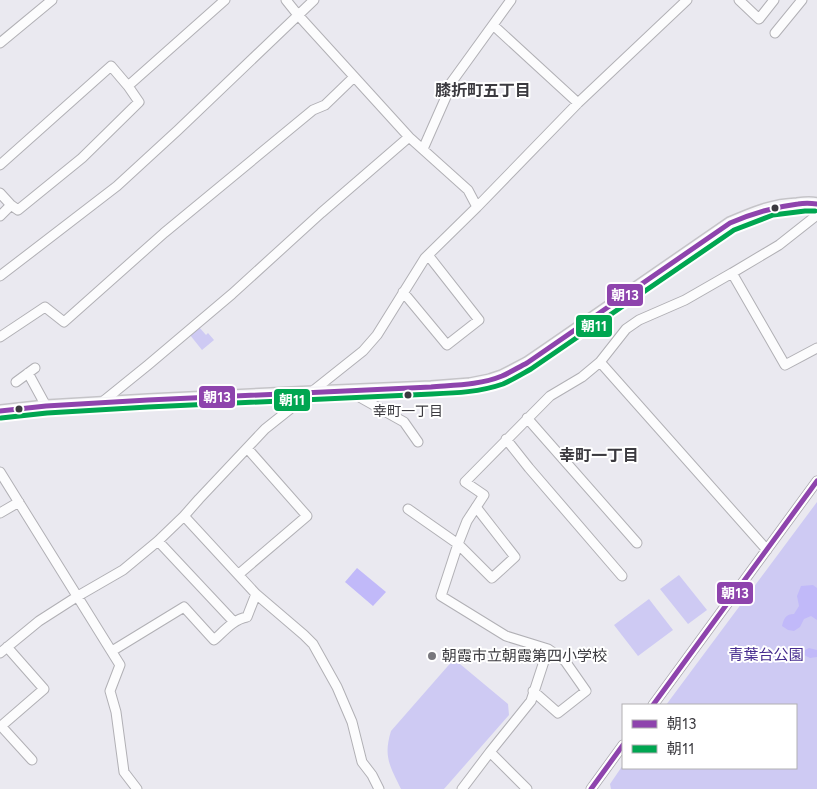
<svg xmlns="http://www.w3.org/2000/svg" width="817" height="789" font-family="Figtree,'Noto Sans JP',sans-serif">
	<rect width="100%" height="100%" fill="#eae9f0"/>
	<path fill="#cecaf3" d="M 199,327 L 206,335 L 208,333 L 214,340 L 202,350 L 190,335 Z
		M 817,502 L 817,789 L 611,789 L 610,784 L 623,765 L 623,768 L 796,768 L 796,705 L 666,705 Z
		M 679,575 L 707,610 L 688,624 L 660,589 Z
		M 649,599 L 673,630 L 638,656 L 614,625 Z
		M 454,659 L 508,704 L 509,715 L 444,789 L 401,789 C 390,766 383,757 391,731 Z"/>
	<path fill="#c1b9f9" d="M 357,568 L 386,592 L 373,606 L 345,582 Z
		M 813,585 L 817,588 L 817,620 L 811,616 L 804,619 L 800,627 L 794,631 L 788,630 L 782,626 C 784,618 786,614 794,614 L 799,606 L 797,596 L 801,586 Z
		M 809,648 L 817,650 L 817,657 L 810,658 L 804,655 L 805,650 Z"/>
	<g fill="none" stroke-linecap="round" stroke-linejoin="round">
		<g stroke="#b1b0b5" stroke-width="11">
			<path id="minor" d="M 739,0 L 759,19 L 774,0
				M 493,25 L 578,103
				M 775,33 L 802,0
				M 0,43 L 52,0
				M 423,149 L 449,90 L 451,83 L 511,0
				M 0,165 L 111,66 L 128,86
				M 0,193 L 11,205
				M 477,207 L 578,103 L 687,0
				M 0,216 L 11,205 L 18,210 L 82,158 L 139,102 L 128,86 L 225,0
				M 732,273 L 779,245 L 817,215
				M 0,276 L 117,186 L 178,130 L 314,0
				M 403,292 L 447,345 L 479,320 L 428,255
				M 0,337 L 45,307 L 64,322 L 164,233 L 313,110 L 325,105 L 354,77
				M 600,362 L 767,550
				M 28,373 L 46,406
				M 16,382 L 35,368
				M 347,390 L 404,422 L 418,442
				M 101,403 L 148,365 L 232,294 L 321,213 L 409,137
				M 527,418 L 637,543
				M 506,439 L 529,468 L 622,576
				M 0,472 L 120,665 L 110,691 L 116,712 L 124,772 L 137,789
				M 408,509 L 458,544 L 492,578 L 515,557 L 476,507
				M 0,513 L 19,502
				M 184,516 L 256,594 L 304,635 L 313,644 L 337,687 L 352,722 L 362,762 L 372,775 L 379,789
				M 158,541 L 234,622
				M 239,574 L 307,516 L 247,448
				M 112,651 L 184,607 L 214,640 C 224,631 234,619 247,617 L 256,594
				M 0,653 L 39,621 L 78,596 L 123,570 L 158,541 L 184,516 L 199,499 L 265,429 L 363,351 L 377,335 L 425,258 L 477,207 L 468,190 L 409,137 L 298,15 L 286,0
				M 533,691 L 558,713 L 586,691 L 565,661 L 548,649 L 506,636 L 441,596 L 458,544 L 467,521 L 484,495 L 465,482 L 550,396 L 582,377 L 600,362 L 626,329 L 639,320 L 685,300 L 732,273 L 785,365 L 817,348
				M 653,705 L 817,481
				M 1,726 L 32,760
				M 0,727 L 44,689 L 7,647
				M 490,752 L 527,789
				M 462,789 L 490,752 L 531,701 L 548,649
				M 591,789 L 623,745"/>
		</g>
		<g stroke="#c5c4c8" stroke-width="14">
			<path id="major" d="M 0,411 L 46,406 L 148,400 L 313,392 L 431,387 L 470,384 L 490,380 L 502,376 L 527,363 L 546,350 L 730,223 C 753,213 772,205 797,204 C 804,203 811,202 817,204"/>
		</g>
		<use href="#minor" stroke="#fcfcfd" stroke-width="9"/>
		<use href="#major" stroke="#f5f5f8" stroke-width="11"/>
		<g stroke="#fff" stroke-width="9">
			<path id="bus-1" d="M 0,411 L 46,406 L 148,400 L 431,387 C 455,385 480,385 502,376 C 511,372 519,367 527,363 L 730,223 C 753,213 773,207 798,204 C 804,203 810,203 817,204
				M 653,705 L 817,481
				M 591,789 L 623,745"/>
		</g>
		<g stroke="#fff" stroke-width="9">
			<path id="bus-2" d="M 1,418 L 47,413 L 148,407 L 432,394 C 456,393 480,392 503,384 C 512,380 522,374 531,369 L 734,230 L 773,215 L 805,211 L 815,211"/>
		</g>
		<use href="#bus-1" stroke="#8e44ad" stroke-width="5"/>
		<use href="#bus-2" stroke="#00a651" stroke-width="5"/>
	</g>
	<g fill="#3b3a3f" stroke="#fff" stroke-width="2">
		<circle cx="775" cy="208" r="4.5"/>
		<circle cx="408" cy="395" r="4.5"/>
		<circle cx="19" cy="409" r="4.5"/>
	</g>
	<circle fill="#78777d" stroke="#fff" stroke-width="2" cx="432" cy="656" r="5"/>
	<g text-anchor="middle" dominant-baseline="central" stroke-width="4" stroke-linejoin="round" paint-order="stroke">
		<g font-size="14" fill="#3b3a3f" stroke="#fff">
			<text x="408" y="411">幸町一丁目</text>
		</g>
		<g font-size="15" fill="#462c8f" stroke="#fff">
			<text x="766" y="655">青葉台公園</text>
		</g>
		<g font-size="15" fill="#3b3a3f" stroke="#fff" text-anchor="start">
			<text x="442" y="656">朝霞市立朝霞第四小学校</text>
		</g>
		<g font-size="16" font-weight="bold" fill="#3b3a3f" stroke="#fff">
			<text x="483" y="90">膝折町五丁目</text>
			<text x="599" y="455">幸町一丁目</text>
		</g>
	</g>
	<g stroke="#fff" stroke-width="2">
		<rect x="606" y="283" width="38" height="24" rx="5" fill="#8e44ad"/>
		<rect x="575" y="314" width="38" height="24" rx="5" fill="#00a651"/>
		<rect x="198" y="385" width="38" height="24" rx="5" fill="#8e44ad"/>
		<rect x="273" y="388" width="38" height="24" rx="5" fill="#00a651"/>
		<rect x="716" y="581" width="38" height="24" rx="5" fill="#8e44ad"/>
	</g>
	<g font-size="14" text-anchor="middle" font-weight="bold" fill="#fff">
		<text x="625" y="300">朝13</text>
		<text x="594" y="331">朝11</text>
		<text x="217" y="402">朝13</text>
		<text x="292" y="405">朝11</text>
		<text x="735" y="598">朝13</text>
	</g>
	<rect x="622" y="704" width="175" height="65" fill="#ffffff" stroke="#b1b0b2"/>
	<rect x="632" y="720" width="25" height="8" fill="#8e44ad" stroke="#b1b0b2"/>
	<text x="667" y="729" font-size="15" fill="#3b3a3f">朝13</text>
	<rect x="632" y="745" width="25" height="8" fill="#00a651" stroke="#b1b0b2"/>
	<text x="667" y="754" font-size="15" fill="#3b3a3f">朝11</text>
</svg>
